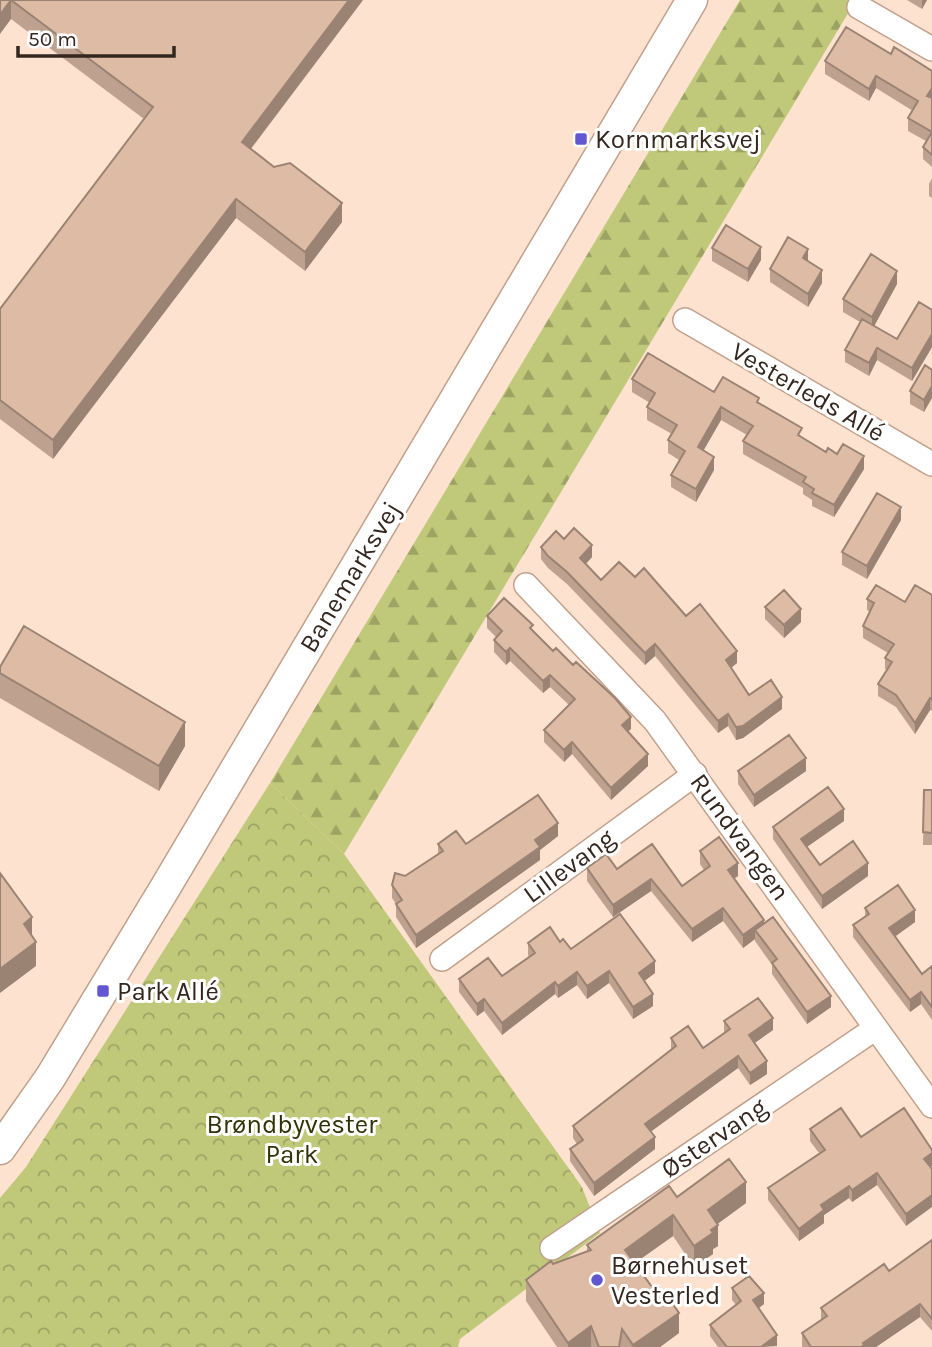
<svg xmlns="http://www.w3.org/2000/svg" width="932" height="1347" font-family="Karla,sans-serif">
	<defs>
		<pattern id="forest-firs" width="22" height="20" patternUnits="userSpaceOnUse" patternTransform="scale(1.75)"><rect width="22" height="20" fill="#c0c97a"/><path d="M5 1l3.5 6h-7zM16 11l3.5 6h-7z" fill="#9da363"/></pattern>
		<pattern id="park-crowns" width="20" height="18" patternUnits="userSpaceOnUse" patternTransform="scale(1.75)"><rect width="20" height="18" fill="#c0c97a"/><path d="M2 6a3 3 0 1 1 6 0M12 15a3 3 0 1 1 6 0" fill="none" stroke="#9da363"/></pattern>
	</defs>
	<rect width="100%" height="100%" fill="#fee2d0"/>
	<path fill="url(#forest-firs)" d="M 740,0 L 856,0 L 344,854 L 270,783 Z"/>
	<path fill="url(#park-crowns)" d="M 270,783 L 344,854 L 582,1187 L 600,1233 L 460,1339 L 458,1347 L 0,1347 L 0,1198 L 26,1167 Z"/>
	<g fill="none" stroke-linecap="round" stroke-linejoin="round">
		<g stroke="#c1a08b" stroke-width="26">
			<path id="minor" d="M 859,7 L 932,49
				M 685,320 L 932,464
				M 526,585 L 655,721 L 932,1106
				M 442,959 L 695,774
				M 552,1248 L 876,1028"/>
		</g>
		<g stroke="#c1a08b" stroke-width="33">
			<path id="tertiary" d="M 0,1149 L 50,1078 L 165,888 L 692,0"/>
		</g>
		<use href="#minor" stroke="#fff" stroke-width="23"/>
		<use href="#tertiary" stroke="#fff" stroke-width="30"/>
	</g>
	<path fill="#bea18e" d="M 0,0 L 363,0 L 251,149 L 342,222 L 305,271 L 236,218 L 53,459 L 0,419 L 0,309 L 144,119 L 11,19 Z
		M 907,0 L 927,0 L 922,9 Z
		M 891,54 L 932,71 L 932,167 L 923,159 L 923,147 L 926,141 L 908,131 L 908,118 L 913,111 L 876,88 L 869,101 L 825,74 L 825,61 Z
		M 932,178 L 932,198 L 929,196 L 929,184 Z
		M 712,248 L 761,260 L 748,282 L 712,261 Z
		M 808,261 L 822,283 L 808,307 L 770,282 L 770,269 Z
		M 897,284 L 874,326 L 897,339 L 932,310 L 932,347 L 912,381 L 877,360 L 869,376 L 845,362 L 845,350 L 860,322 L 843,312 L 843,299 Z
		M 925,365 L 924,412 L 910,404 L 910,391 Z
		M 632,379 L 714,392 L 759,403 L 802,437 L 826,452 L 864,469 L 834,517 L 812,506 L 812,500 L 803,494 L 803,488 L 743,454 L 743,441 L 747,435 L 721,420 L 703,451 L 714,470 L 696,502 L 671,487 L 671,475 L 679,460 L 668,453 L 668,440 L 672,434 L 647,420 L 647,407 L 650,403 L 632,392 Z
		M 901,520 L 867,579 L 842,565 L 842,552 Z
		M 564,539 L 592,557 L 586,564 L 601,580 L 635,577 L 686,616 L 737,663 L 731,668 L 749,695 L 782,709 L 743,738 L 736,740 L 728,726 L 718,733 L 655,656 L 645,665 L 567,584 L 548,568 L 541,559 L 541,547 Z
		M 932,595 L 932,711 L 930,710 L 915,734 L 896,707 L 878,696 L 878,684 L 887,670 L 885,669 L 885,658 L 888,653 L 863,638 L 863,626 L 870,612 L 867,610 L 867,599 L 905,602 Z
		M 765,607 L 801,622 L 784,638 L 765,619 Z
		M 487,616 L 533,631 L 631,729 L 628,731 L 648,766 L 611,800 L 572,754 L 564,762 L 544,742 L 544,730 L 569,705 L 550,687 L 543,693 L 510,661 L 506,665 L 494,652 L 494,640 L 496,637 L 487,628 Z
		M 0,667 L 185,746 L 159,791 L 0,698 Z
		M 738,771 L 806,771 L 754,807 L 738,784 Z
		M 924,790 L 932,790 L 932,845 L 923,845 Z
		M 844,821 L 807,847 L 820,865 L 868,876 L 822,909 L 773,839 L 773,827 Z
		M 558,836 L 540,850 L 540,860 L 416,948 L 396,917 L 396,904 L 392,898 L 392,885 L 438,854 L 438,844 L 466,844 Z
		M 700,851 L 738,876 L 734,878 L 764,923 L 831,1007 L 807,1024 L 772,974 L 772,965 L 755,941 L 755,939 L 743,948 L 723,921 L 692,942 L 651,891 L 613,917 L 587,881 L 587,868 L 617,869 L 682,886 L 704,870 L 700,864 Z
		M 865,908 L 915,922 L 894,937 L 922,974 L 932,966 L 932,1020 L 921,1004 L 910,1012 L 853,937 L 853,925 L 865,916 Z
		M 560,942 L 571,949 L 655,973 L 644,981 L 653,1006 L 633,1019 L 609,983 L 587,999 L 577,985 L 558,998 L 555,994 L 502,1035 L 484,1011 L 477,1016 L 459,992 L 459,979 L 502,976 L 529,957 L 528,955 L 528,943 Z
		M 724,1021 L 773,1030 L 754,1043 L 767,1074 L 750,1085 L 738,1068 L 651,1131 L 655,1149 L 594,1196 L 570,1161 L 570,1149 L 577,1144 L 573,1138 L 573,1126 L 671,1050 L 671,1038 L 703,1048 L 724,1033 Z
		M 810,1129 L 932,1150 L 932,1166 L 930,1167 L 906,1226 L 877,1185 L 852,1202 L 849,1198 L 824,1215 L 824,1223 L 799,1241 L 768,1200 L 768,1188 L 819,1153 L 810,1141 Z
		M 677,1197 L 746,1203 L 717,1224 L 718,1246 L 713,1249 L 713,1254 L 694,1267 L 673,1236 L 635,1263 L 679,1333 L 660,1347 L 557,1347 L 526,1301 L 526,1280 L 553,1264 L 587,1251 L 587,1245 Z
		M 932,1240 L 932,1331 L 920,1317 L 876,1347 L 802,1347 L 802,1333 L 821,1320 L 821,1308 L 889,1271 Z
		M 732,1288 L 764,1304 L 759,1308 L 777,1346 L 718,1347 L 710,1336 L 710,1325 L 736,1305 L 732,1300 Z"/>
	<path fill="#9b8374" d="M 11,0 L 11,19 L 0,34 L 0,15 Z
		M 349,0 L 363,0 L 242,160 L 242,142 Z
		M 922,0 L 927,0 L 922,9 Z
		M 876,76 L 876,88 L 869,101 L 869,89 Z
		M 932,88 L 932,100 L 927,96 Z
		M 236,199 L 236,218 L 53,459 L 53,440 Z
		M 342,203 L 342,222 L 305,271 L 305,252 Z
		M 761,247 L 761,260 L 748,282 L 748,269 Z
		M 808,249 L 808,262 L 803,258 Z
		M 822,270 L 822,283 L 808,307 L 808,294 Z
		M 897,271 L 897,284 L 872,330 L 872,317 Z
		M 932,334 L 932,347 L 912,381 L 912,368 Z
		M 877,348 L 877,360 L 869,376 L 869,363 Z
		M 932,386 L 932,398 L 924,412 L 924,400 Z
		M 721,407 L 721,420 L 698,460 L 698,447 Z
		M 864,456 L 864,469 L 834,517 L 834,505 Z
		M 714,457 L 714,470 L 696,502 L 696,489 Z
		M 901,507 L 901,520 L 867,579 L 867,566 Z
		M 592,545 L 592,557 L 580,570 L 580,558 Z
		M 801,609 L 801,622 L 784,638 L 784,625 Z
		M 655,644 L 655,656 L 645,665 L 645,653 Z
		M 510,648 L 510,661 L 506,665 L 506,652 Z
		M 737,651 L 737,663 L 726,672 L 726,660 Z
		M 550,675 L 550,687 L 543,693 L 543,681 Z
		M 782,697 L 782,709 L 743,738 L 736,740 L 736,727 Z
		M 930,698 L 930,710 L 915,734 L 915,723 Z
		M 728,714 L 728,726 L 718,733 L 718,721 Z
		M 631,717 L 631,729 L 622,737 L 622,725 Z
		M 185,722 L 185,746 L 159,791 L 159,766 Z
		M 572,742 L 572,754 L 564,762 L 564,750 Z
		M 648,754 L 648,766 L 611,800 L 611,788 Z
		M 806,758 L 806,771 L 754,807 L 754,795 Z
		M 844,809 L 844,821 L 801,851 L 801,839 Z
		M 558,823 L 558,836 L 540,850 L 540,860 L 416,948 L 416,935 L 535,840 Z
		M 738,863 L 738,876 L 728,883 L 728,870 Z
		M 868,863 L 868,876 L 822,909 L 822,896 Z
		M 651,879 L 651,891 L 613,917 L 613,905 Z
		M 723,908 L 723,921 L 692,942 L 692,929 Z
		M 915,910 L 915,922 L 889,941 L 889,928 Z
		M 32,917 L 32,941 L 24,924 Z
		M 764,920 L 764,933 L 755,930 L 755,939 L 743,948 L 743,935 Z
		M 36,942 L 36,966 L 0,993 L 0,969 Z
		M 655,961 L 655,973 L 639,985 L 639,973 Z
		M 609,971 L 609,983 L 587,999 L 587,986 Z
		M 577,972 L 577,985 L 558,998 L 558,986 Z
		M 555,982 L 555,994 L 502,1035 L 502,1023 Z
		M 921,992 L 921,1004 L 910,1012 L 910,1000 Z
		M 653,994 L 653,1006 L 633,1019 L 633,1007 Z
		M 831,996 L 831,1007 L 807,1024 L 807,1012 Z
		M 484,999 L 484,1011 L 477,1016 L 477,1004 Z
		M 773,1018 L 773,1030 L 749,1047 L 749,1035 Z
		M 738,1056 L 738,1068 L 645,1136 L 645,1124 Z
		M 767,1061 L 767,1074 L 750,1085 L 750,1073 Z
		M 655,1137 L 655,1149 L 594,1196 L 594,1183 Z
		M 932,1153 L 932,1166 L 924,1171 L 924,1159 Z
		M 877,1173 L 877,1185 L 852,1202 L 852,1190 Z
		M 746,1182 L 746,1203 L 708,1231 L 708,1210 Z
		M 849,1186 L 849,1198 L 824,1215 L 824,1223 L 799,1241 L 799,1229 L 821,1205 Z
		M 932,1195 L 932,1207 L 906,1226 L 906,1214 Z
		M 673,1215 L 673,1236 L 625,1270 L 625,1250 Z
		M 718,1225 L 718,1246 L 713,1249 L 713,1254 L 694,1267 L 694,1246 L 711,1230 Z
		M 764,1293 L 764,1304 L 753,1312 L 753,1300 Z
		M 920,1304 L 920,1317 L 876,1347 L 861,1347 L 863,1343 Z
		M 679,1313 L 679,1333 L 660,1347 L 633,1347 L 633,1345 Z
		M 591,1326 L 591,1347 L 568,1347 L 568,1343 Z
		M 777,1335 L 777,1346 L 761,1347 Z"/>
	<path fill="#ddbba5" stroke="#9b8374" stroke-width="2" d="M 0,0 L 349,0 L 242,142 L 274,167 L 290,163 L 342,203 L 305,252 L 236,199 L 53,440 L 0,400 L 0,309 L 153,107 L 11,0 L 0,15 Z
		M 846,27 L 891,54 L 894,47 L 932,71 L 932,88 L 927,96 L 932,98 L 932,155 L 923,147 L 932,132 L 908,118 L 918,101 L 876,76 L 869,89 L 825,61 Z
		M 726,225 L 761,247 L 748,269 L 712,248 Z
		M 788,237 L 808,249 L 803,258 L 822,270 L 808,294 L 770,269 Z
		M 871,254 L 897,271 L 872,317 L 843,299 Z
		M 919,302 L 932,310 L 932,334 L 912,368 L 877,348 L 869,363 L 845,350 L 862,319 L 897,339 Z
		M 648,353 L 714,392 L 723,377 L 759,398 L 757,402 L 802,428 L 798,435 L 826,452 L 828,448 L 837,454 L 843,444 L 864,456 L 834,505 L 812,493 L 814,489 L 803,482 L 806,477 L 743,441 L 753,426 L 721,407 L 698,447 L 714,457 L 696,489 L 671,475 L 685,451 L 668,440 L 677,425 L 647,407 L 655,393 L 632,379 Z
		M 925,365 L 932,370 L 932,386 L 924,400 L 910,391 Z
		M 877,493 L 901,507 L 867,566 L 842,552 Z
		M 574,528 L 592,545 L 580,558 L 601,580 L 619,562 L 635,577 L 644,568 L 686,616 L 700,604 L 737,651 L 726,660 L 749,695 L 771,680 L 782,697 L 743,726 L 736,727 L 728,714 L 718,721 L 655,644 L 645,653 L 567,572 L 548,556 L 541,547 L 556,531 L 564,539 Z
		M 876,585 L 905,602 L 915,585 L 932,595 L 932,700 L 930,698 L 915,723 L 896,695 L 878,684 L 892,662 L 885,658 L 894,644 L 863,626 L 874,603 L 867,599 Z
		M 784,590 L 801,609 L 784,625 L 765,607 Z
		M 504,598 L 533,625 L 530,628 L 553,651 L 556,648 L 573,665 L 576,662 L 615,698 L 631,717 L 622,725 L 648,754 L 611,788 L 572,742 L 564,750 L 544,730 L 575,699 L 550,675 L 543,681 L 510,648 L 506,652 L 494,640 L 502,631 L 487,616 Z
		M 24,626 L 185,722 L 159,766 L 0,673 L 0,667 Z
		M 789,735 L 806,758 L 754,795 L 738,771 Z
		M 828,787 L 844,809 L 801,839 L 820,865 L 853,841 L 868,863 L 822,896 L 773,827 Z
		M 924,790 L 932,790 L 932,833 L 923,832 Z
		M 538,795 L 558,823 L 535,840 L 540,847 L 416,935 L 396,904 L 402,900 L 392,885 L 395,873 L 405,876 L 443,851 L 438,844 L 456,831 L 466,844 Z
		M 719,837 L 738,863 L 728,870 L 764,920 L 743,935 L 723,908 L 692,929 L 651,879 L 613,905 L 587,868 L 606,854 L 617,869 L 652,844 L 682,886 L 710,866 L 700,851 Z
		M 0,873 L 32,917 L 24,924 L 36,942 L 0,969 Z
		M 898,885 L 915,910 L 889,928 L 922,974 L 932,966 L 932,1007 L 921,992 L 910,1000 L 853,925 L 869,914 L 865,908 Z
		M 620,914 L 655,961 L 639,973 L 653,994 L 633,1007 L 609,971 L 587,986 L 577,972 L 558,986 L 555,982 L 502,1023 L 484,999 L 477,1004 L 459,979 L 488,958 L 502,976 L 535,953 L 528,943 L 550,927 L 560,942 L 563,939 L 571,949 Z
		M 773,917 L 831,996 L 807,1012 L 772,963 L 777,959 L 755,930 Z
		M 758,998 L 773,1018 L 749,1035 L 767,1061 L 750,1073 L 738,1056 L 645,1124 L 655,1137 L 594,1183 L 570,1149 L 583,1140 L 573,1126 L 676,1046 L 671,1038 L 688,1026 L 703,1048 L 730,1029 L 724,1021 Z
		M 841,1108 L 861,1137 L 904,1108 L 932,1150 L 932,1153 L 924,1159 L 932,1169 L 932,1195 L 906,1214 L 877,1173 L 852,1190 L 849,1186 L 821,1205 L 824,1210 L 799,1229 L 768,1188 L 825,1150 L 810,1129 Z
		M 729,1159 L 746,1182 L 708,1210 L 718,1225 L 711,1230 L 713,1233 L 694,1246 L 673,1215 L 625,1250 L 660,1298 L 666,1294 L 679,1313 L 633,1345 L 622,1329 L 619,1347 L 599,1347 L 591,1326 L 568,1343 L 526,1280 L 551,1261 L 553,1264 L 591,1250 L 587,1245 L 669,1186 L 677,1197 Z
		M 932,1240 L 932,1319 L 920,1304 L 863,1343 L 864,1345 L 861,1347 L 811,1347 L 802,1333 L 827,1316 L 821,1308 L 884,1264 L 889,1271 Z
		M 749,1276 L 764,1293 L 753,1300 L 777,1335 L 761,1347 L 727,1347 L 710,1325 L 741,1301 L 732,1288 Z"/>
	<g fill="#6257d0" stroke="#fff" stroke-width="2.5">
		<rect x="574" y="132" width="14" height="14" rx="3.5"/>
		<rect x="96" y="984" width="14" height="14" rx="3.5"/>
		<circle cx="597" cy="1280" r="7"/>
	</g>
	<g text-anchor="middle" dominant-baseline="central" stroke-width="6" stroke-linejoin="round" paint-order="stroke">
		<g font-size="26" fill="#34271f" stroke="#fff" text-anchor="start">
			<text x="595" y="139">Kornmarksvej</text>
			<text x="117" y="991">Park Allé</text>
			<text x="611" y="1265">Børnehuset<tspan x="611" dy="30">Vesterled</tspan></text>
		</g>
		<g font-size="26" fill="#34271f" stroke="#fff">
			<text transform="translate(808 392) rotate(30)">Vesterleds Allé</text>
			<text transform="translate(350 577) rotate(-59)">Banemarksvej</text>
			<text transform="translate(740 837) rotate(54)">Rundvangen</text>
			<text transform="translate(569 866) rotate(-36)">Lillevang</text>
			<text transform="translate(714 1138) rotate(-34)">Østervang</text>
		</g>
		<g font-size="26" fill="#2f3305" stroke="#fff">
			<text x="292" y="1124">Brøndbyvester<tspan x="292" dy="30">Park</tspan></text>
		</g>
	</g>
	<path d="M18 46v10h156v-10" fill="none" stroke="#34271f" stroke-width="3.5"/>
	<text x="28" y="46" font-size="21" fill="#34271f" stroke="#ffffff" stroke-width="5" paint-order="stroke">50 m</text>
</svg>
